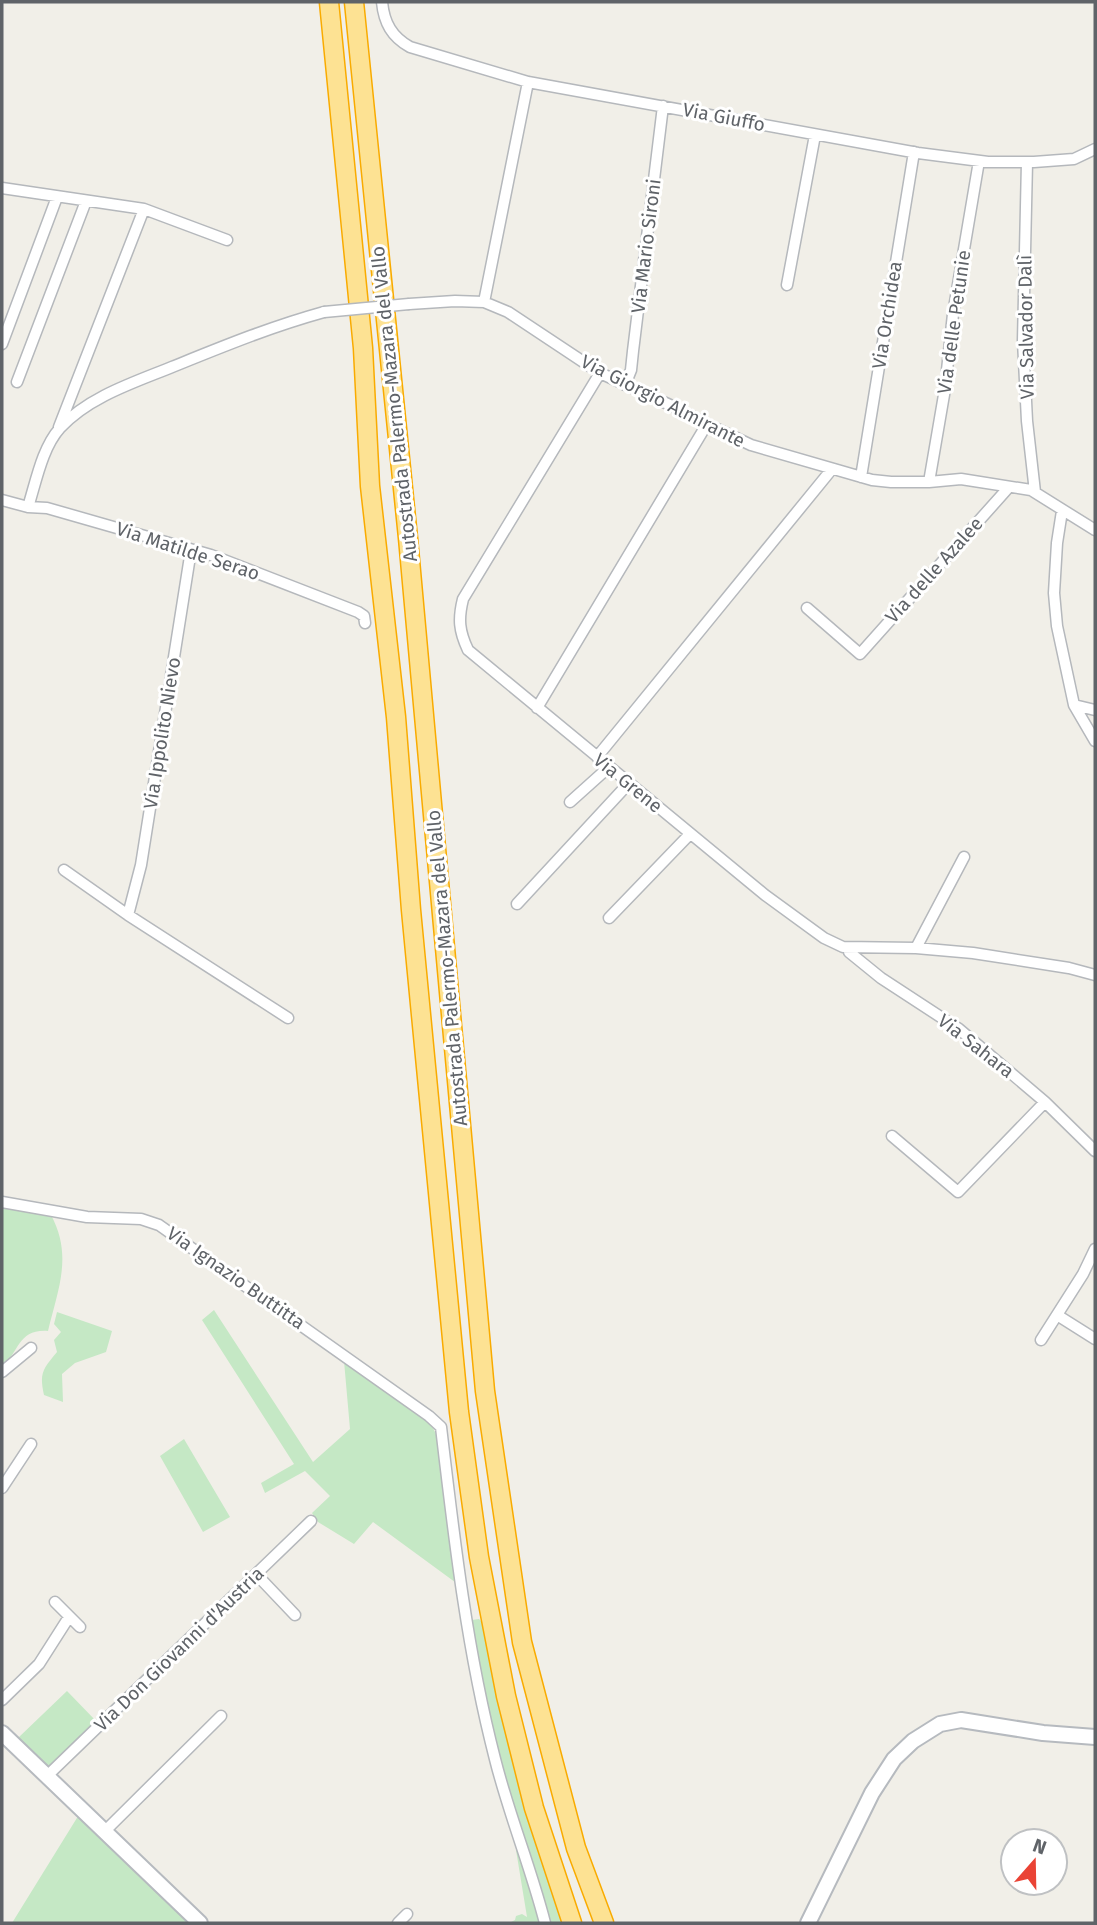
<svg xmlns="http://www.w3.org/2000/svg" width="1097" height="1925" font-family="'Fira Sans',sans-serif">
	<rect width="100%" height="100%" fill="#f1efe8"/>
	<path fill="#c5e8c5" d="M 2,1205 L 51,1215 C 73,1256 58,1289 48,1331 C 18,1329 20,1351 2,1367 Z
		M 214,1310 L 313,1462 L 350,1429 L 344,1361 L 421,1413 C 432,1424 437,1433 440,1448 L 459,1585 L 373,1522 L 354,1544 L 318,1522 L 312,1513 L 330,1496 L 305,1471 L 265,1493 L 261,1483 L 294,1464 L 202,1320 Z
		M 57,1312 L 112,1331 L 106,1352 L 75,1363 L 62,1374 L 63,1402 L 44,1395 C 39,1373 43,1369 57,1352 L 54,1340 L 61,1332 L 54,1324 Z
		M 184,1439 L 230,1517 L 203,1532 L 160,1456 Z
		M 479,1619 L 483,1623 L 566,1923 L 549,1923 L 497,1752 L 472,1626 L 472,1620 Z
		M 67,1691 L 98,1723 L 53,1765 L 46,1766 L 18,1738 Z
		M 80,1813 L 195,1923 L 12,1923 Z
		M 516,1850 L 520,1853 L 541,1923 L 509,1923 L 515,1920 L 516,1916 L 522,1914 L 527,1917 Z"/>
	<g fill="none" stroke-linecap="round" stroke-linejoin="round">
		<g stroke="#b5b8bc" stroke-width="13">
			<path id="street" d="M 382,2 C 384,23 392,37 410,47 L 528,82 L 918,153 L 988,162 L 1034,162 L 1074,159 L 1095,149
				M 1027,162 L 1023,341 L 1027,421 L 1035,492
				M 2,188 L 144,209 L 227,240
				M 787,285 L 815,135
				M 484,302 L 528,82
				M 409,304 L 455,301 L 484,302 L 508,312 L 600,373 L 670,405 L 715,428 L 751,445 L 872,480 L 891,482 L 929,482 L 961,479 L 1031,490 L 1095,530
				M 2,344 L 57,197
				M 600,373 L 463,599 C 458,619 459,631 468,650 L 765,895 L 824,938 L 843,947 L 916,948 L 973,953 L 1069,968 L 1095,975
				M 17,382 L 86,201
				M 625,385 L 631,370 L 633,351 L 663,106
				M 59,427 L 144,209
				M 861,477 L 914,152
				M 929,482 L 945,389 L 953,314 L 979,161
				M 2,500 L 28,507 L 47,508 L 211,555 L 358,612 L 364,616 L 365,623
				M 28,507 C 36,482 42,448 60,428 C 88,397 135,382 172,367 C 224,346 270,327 324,312
				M 1062,511 L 1057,543 L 1054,593 L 1057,626 L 1074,705 L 1095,741
				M 807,608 L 860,654 L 1009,487
				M 1074,705 L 1095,710
				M 537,708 L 707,424
				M 597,757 L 832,469
				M 570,802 L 609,767
				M 64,870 L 128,915 L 288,1018
				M 517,904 L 629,783
				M 128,915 L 141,865 L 191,550
				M 609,918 L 690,834
				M 916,948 L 964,857
				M 849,952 L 881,978 L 959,1029 L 1045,1102 L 1095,1151
				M 892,1136 L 958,1192 L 1045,1102
				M 2,1202 L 87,1217 L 141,1219 L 159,1225 L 429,1416 L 441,1427 C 454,1538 467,1651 495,1759 C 509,1815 531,1868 545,1923
				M 1057,1315 L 1095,1339
				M 1041,1340 L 1083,1274 L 1095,1249
				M 2,1372 L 31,1348
				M 2,1488 L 31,1444
				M 256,1574 L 295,1615
				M 55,1602 L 80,1627
				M 2,1700 L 39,1664 L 69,1617
				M 47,1776 L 311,1521
				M 105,1831 L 221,1716
				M 398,1923 L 407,1914"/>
		</g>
		<g stroke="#b6babf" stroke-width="18">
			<path id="secondary" d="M 2,1733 L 200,1923
				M 808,1923 L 872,1793 L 894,1759 L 913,1741 L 940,1724 L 961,1720 L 1043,1733 L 1095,1737"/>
		</g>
		<g stroke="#f9ab00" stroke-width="21">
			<path id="highway" d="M 329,2 L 363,348 L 370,486 L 396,717 L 411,910 L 459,1412 L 479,1557 L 506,1696 L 534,1808 L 572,1923
				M 354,2 L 408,538 L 485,1391 L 522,1642 L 576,1848 L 604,1923"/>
		</g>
		<use href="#street" stroke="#fff" stroke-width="10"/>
		<use href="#secondary" stroke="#fff" stroke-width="14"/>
		<use href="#highway" stroke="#fde293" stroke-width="18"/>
		<g stroke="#b5b8bc" stroke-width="13" stroke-linecap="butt">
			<path id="street-bridge" d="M 324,312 L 409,304"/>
		</g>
		<use href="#street-bridge" stroke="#fff" stroke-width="10"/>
	</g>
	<g text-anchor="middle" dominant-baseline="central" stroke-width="6" stroke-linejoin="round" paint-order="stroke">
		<g font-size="19" fill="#5f6368" stroke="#fff">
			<text transform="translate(724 117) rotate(11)">Via Giuffo</text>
			<text transform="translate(646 246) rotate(-83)">Via Mario Sironi</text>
			<text transform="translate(887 315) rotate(-81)">Via Orchidea</text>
			<text transform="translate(954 322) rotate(-82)">Via delle Petunie</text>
			<text transform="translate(1026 327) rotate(-91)">Via Salvador Dalì</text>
			<text transform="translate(663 401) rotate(27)">Via Giorgio Almirante</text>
			<text transform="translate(394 404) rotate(-96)">Autostrada Palermo-Mazara del Vallo</text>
			<text transform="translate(188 551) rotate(18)">Via Matilde Serao</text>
			<text transform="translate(934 570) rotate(-48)">Via delle Azalee</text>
			<text transform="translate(162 733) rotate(-81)">Via Ippolito Nievo</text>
			<text transform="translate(628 783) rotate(39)">Via Grene</text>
			<text transform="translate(447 968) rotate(-95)">Autostrada Palermo-Mazara del Vallo</text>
			<text transform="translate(976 1046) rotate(38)">Via Sahara</text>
			<text transform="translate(236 1278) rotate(35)">Via Ignazio Buttitta</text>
			<text transform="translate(179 1649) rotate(-44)">Via Don Giovanni d'Austria</text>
		</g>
	</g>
	<rect width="1097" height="1925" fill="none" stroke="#5f6368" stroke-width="7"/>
	<g transform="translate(1034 1862) rotate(20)"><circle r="33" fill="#ffffff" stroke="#bfc1c3" stroke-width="2"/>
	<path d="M0-5L12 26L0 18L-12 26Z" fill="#ea4335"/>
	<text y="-10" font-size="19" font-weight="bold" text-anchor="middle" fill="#5f6368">N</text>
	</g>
</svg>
